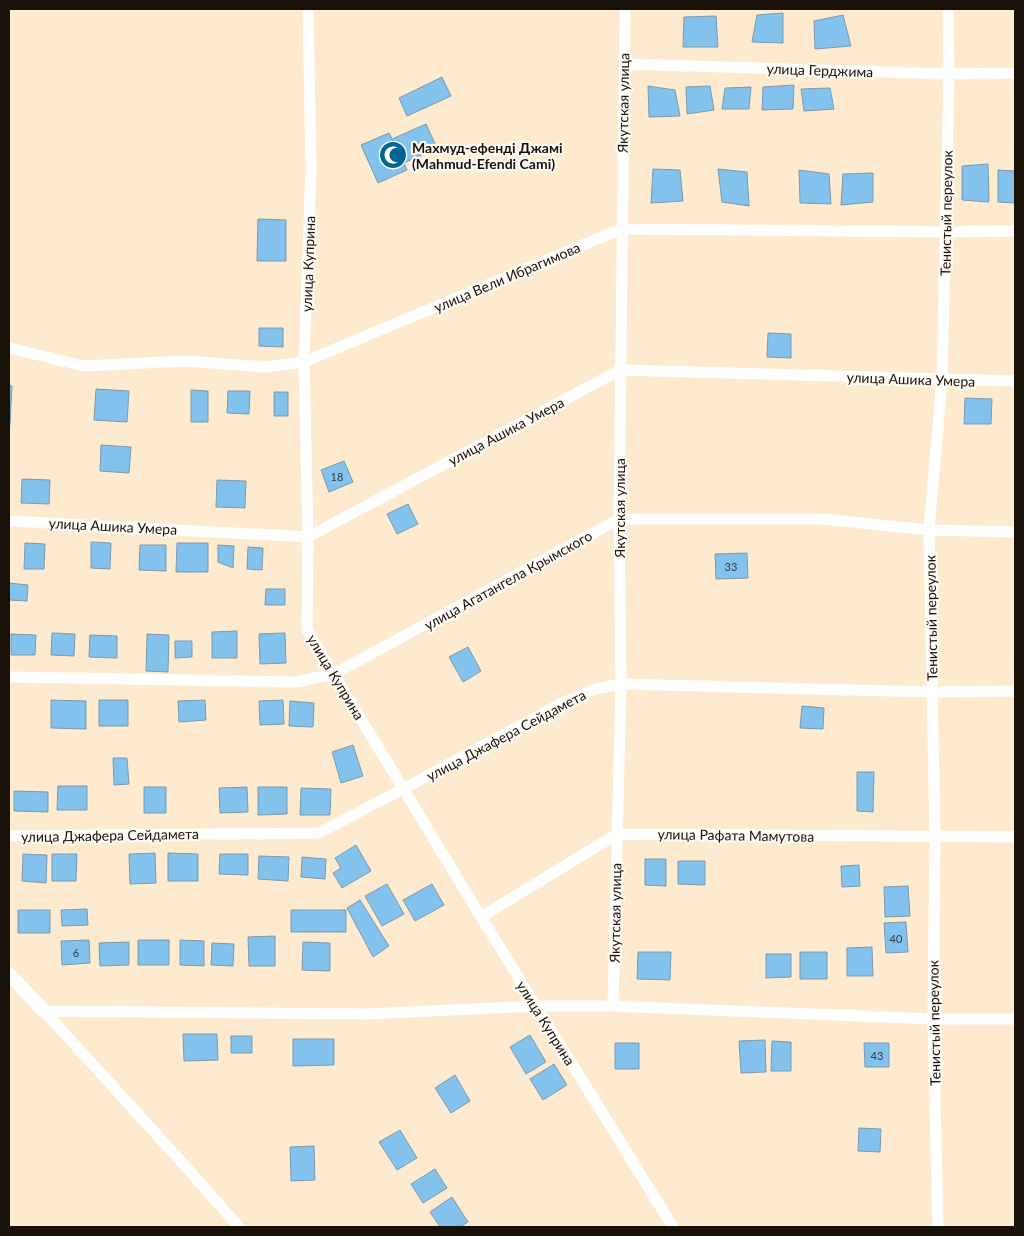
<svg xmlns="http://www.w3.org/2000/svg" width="1024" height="1236" font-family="Lato,sans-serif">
	<rect width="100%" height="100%" fill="#feebcf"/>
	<path fill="#82c2ec" stroke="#7d99ac" d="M 783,13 L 783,43 L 752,42 L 757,15 Z
		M 843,15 L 851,46 L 815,49 L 814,21 Z
		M 716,16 L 718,47 L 683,47 L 684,17 Z
		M 442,77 L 451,96 L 407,116 L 399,98 Z
		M 794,85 L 793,109 L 762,110 L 763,87 Z
		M 648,86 L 675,90 L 680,116 L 649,117 Z
		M 710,86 L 714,110 L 687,114 L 686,87 Z
		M 751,87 L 749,109 L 722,109 L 725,88 Z
		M 830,88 L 834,109 L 804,111 L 801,89 Z
		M 426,124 L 437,148 L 404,163 L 407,170 L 378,183 L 361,145 L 389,133 L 392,139 Z
		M 988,164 L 989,202 L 962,200 L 962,166 Z
		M 653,169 L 680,170 L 683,201 L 651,203 Z
		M 718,169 L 747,172 L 749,206 L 722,202 Z
		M 799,170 L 829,174 L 831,204 L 800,203 Z
		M 998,170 L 1015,171 L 1015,203 L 998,202 Z
		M 873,173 L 873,202 L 841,205 L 843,174 Z
		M 258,219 L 286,220 L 286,261 L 257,261 Z
		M 259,328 L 283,328 L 283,347 L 259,346 Z
		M 768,333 L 791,334 L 791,358 L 767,357 Z
		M 9,385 L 12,386 L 10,425 L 9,425 Z
		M 96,389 L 129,391 L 127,422 L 94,420 Z
		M 191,390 L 208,391 L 208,422 L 191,422 Z
		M 228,391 L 250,391 L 249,414 L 227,413 Z
		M 274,392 L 288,392 L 288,416 L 274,416 Z
		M 965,398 L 992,399 L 991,424 L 964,424 Z
		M 101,445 L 131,447 L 129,473 L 100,471 Z
		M 344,461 L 353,482 L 329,492 L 321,470 Z
		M 22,479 L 50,480 L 49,504 L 21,503 Z
		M 217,480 L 246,481 L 245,508 L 216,507 Z
		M 408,504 L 418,524 L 397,534 L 387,514 Z
		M 91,542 L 111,543 L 110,569 L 91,568 Z
		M 25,543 L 45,544 L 44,569 L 24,569 Z
		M 177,543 L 208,543 L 208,572 L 176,572 Z
		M 140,545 L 166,545 L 166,571 L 139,570 Z
		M 218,545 L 234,546 L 233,568 L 218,562 Z
		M 248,547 L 263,548 L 262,570 L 247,569 Z
		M 747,553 L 748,578 L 716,579 L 715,554 Z
		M 9,583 L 28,585 L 27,601 L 9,600 Z
		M 266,589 L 285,589 L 285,605 L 265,605 Z
		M 237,631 L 237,658 L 212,658 L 212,632 Z
		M 52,633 L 75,634 L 74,656 L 51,655 Z
		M 285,633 L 286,663 L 260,664 L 259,634 Z
		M 11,634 L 36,635 L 35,655 L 11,655 Z
		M 147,634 L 169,635 L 168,672 L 146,671 Z
		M 90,635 L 117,636 L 117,658 L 89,657 Z
		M 175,641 L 192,641 L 192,657 L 175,658 Z
		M 468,647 L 481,671 L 463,682 L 449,657 Z
		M 51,700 L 86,701 L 86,729 L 51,728 Z
		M 99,700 L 128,700 L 128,726 L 99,726 Z
		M 205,700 L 206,720 L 179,722 L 178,701 Z
		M 283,700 L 284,724 L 260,725 L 259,701 Z
		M 290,701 L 314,703 L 313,727 L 289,726 Z
		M 802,706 L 824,708 L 823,729 L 800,728 Z
		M 353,745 L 363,776 L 341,783 L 332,752 Z
		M 113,758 L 127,758 L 129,784 L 114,785 Z
		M 857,772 L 874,772 L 873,812 L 857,811 Z
		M 58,786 L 87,786 L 87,810 L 57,810 Z
		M 144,787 L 166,787 L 166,813 L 144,813 Z
		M 247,787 L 248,812 L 220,813 L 219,788 Z
		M 258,787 L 287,787 L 287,814 L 258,815 Z
		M 301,788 L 331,789 L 330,815 L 300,815 Z
		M 14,791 L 48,792 L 48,812 L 14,811 Z
		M 356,845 L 371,871 L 342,888 L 333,873 L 341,868 L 335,858 Z
		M 155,853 L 156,883 L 130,884 L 129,854 Z
		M 168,853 L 198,854 L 198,881 L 168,881 Z
		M 23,854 L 47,855 L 46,883 L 22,881 Z
		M 52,854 L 77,854 L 76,881 L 52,881 Z
		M 220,854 L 248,854 L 248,875 L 219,874 Z
		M 259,856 L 289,857 L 288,881 L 258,879 Z
		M 302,857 L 326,859 L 325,879 L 301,877 Z
		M 645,859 L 666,859 L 666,886 L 645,885 Z
		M 678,861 L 705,861 L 705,885 L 678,884 Z
		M 859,865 L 860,886 L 842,887 L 841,866 Z
		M 387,884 L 404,914 L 382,926 L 365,896 Z
		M 432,884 L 444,905 L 415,921 L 403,900 Z
		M 908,886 L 910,916 L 885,917 L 884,887 Z
		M 360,900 L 389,946 L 373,957 L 347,908 Z
		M 87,909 L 88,925 L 62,926 L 61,910 Z
		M 18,910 L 50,910 L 50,933 L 18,933 Z
		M 291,910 L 346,910 L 346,932 L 291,932 Z
		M 906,922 L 908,952 L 886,953 L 884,923 Z
		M 275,936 L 275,966 L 249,966 L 248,937 Z
		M 89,940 L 90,963 L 62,965 L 61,941 Z
		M 138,940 L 169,940 L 169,965 L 138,965 Z
		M 180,940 L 204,941 L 204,966 L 180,965 Z
		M 129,942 L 129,965 L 100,966 L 99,943 Z
		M 303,942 L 330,943 L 330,971 L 302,970 Z
		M 212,943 L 234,944 L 233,966 L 211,965 Z
		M 872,947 L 873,976 L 847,976 L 847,948 Z
		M 638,952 L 671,952 L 670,980 L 637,979 Z
		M 800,952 L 827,952 L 827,979 L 800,979 Z
		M 766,954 L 791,954 L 791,977 L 766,978 Z
		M 183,1034 L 217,1034 L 218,1060 L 184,1061 Z
		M 530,1035 L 546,1062 L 526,1074 L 510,1047 Z
		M 231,1036 L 252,1036 L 252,1053 L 231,1053 Z
		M 293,1039 L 334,1039 L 334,1065 L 293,1066 Z
		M 765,1040 L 766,1072 L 741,1073 L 739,1041 Z
		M 772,1041 L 791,1042 L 791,1071 L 771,1071 Z
		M 615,1043 L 639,1043 L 639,1069 L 615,1069 Z
		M 864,1043 L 889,1043 L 889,1067 L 865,1067 Z
		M 554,1064 L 567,1085 L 543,1100 L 530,1079 Z
		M 455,1075 L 470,1101 L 451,1113 L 435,1088 Z
		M 859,1128 L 881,1129 L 880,1152 L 858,1151 Z
		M 400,1130 L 417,1158 L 397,1170 L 379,1142 Z
		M 314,1146 L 315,1180 L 291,1181 L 290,1147 Z
		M 435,1169 L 447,1188 L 423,1203 L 411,1184 Z
		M 452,1197 L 468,1222 L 460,1227 L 440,1227 L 430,1212 Z"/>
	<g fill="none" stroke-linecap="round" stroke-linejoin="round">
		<path stroke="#fff" stroke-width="11" d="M 308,9 L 311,169 L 304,362 L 308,537 L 307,630 L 481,917 L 673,1227
			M 624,64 L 949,74 L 1015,73
			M 9,348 L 84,366 L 186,361 L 266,367 L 304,362 L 621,229 L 945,232 L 1015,231
			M 9,521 L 308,537 L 620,370 L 1015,381
			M 9,677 L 296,682 L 334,674 L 619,519 L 823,519 L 929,530 L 1015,532
			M 9,836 L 319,833 L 403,789 L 560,704 L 595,689 L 621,684 L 932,692 L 1015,691
			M 481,917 L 617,834 L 1015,837
			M 613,1006 L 621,684 L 619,519 L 625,9
			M 44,1011 L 367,1014 L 536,1006 L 613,1006 L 933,1019 L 1015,1019
			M 44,1011 L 178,1158 L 239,1227
			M 938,1227 L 933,1019 L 935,837 L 929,530 L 942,380 L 949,74 L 948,9"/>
		<path stroke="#fff" stroke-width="14" d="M 9,974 L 44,1011"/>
	</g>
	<defs>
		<g id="mosque-disc" transform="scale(1.4375)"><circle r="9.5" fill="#006594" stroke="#fefbf5"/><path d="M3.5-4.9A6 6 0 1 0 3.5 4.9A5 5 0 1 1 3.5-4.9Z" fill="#fff"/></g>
	</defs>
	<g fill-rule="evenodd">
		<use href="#mosque-disc" x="393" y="155"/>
	</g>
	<g text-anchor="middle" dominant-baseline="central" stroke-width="4.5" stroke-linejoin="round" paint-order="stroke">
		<g font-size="11" fill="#323d41">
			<text x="337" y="476">18</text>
			<text x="731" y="566">33</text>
			<text x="896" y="938">40</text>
			<text x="76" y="952">6</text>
			<text x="877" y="1055">43</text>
		</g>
		<g font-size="14" fill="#181108" stroke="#fefbf5">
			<text transform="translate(820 70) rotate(2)">улица Герджима</text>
			<text transform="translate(623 103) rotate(-89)">Якутская улица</text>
			<text transform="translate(946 213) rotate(-89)">Тенистый переулок</text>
			<text transform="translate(308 264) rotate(-88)">улица Куприна</text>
			<text transform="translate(507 277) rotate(-23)">улица Вели Ибрагимова</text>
			<text transform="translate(911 379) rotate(2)">улица Ашика Умера</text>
			<text transform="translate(506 431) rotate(-28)">улица Ашика Умера</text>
			<text transform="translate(619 508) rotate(-90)">Якутская улица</text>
			<text transform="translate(113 526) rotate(3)">улица Ашика Умера</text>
			<text transform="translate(508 580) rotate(-29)">улица Агатангела Крымского</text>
			<text transform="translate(931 618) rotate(-91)">Тенистый переулок</text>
			<text transform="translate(336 677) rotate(59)">улица Куприна</text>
			<text transform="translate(506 735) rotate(-28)">улица Джафера Сейдамета</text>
			<text transform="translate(110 835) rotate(-1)">улица Джафера Сейдамета</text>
			<text transform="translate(736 835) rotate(1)">улица Рафата Мамутова</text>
			<text transform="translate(615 913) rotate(-89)">Якутская улица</text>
			<text transform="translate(546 1023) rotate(58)">улица Куприна</text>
			<text transform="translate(934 1023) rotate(-91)">Тенистый переулок</text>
		</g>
		<g font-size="14" font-weight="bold" fill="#181108" stroke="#fefbf5" text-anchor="start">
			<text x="412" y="147">Махмуд-ефенді Джамі<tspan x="412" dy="16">(Mahmud-Efendi Cami)</tspan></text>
		</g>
	</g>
	<rect width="1024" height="1236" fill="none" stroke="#181108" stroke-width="20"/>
</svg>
